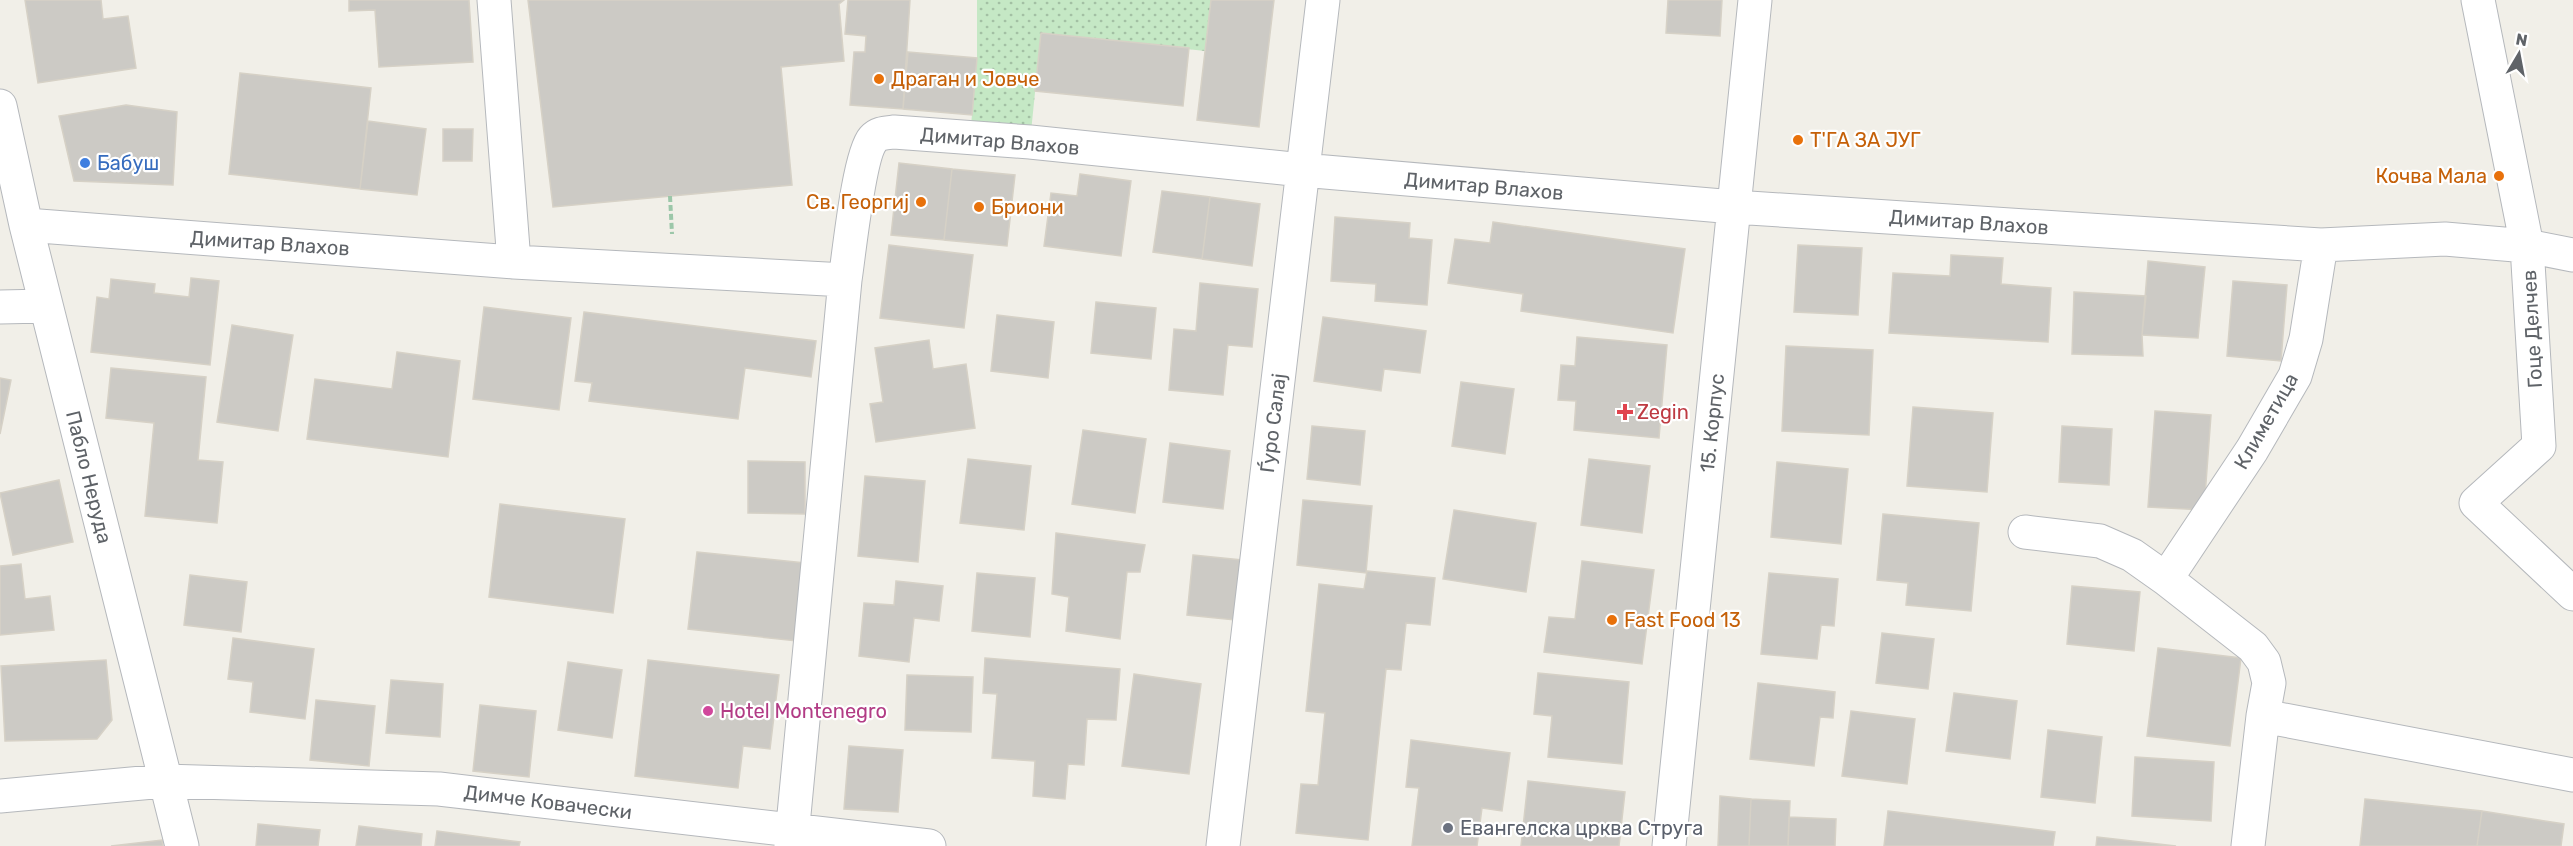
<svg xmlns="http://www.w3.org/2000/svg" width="2573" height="846" font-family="Rubik,sans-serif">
	<defs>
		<pattern id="grass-dots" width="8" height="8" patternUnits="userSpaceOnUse" patternTransform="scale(1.5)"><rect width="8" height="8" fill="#c5e8c5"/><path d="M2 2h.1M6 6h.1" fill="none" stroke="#a3c0a4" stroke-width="1.8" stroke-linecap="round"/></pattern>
	</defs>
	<rect width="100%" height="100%" fill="#f1efe8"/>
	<path fill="url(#grass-dots)" d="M 977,0 L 1211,0 L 1205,51 L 1041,33 L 1030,142 L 970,137 L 977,58 Z"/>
	<path fill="#cccac5" stroke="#d6d1c6" stroke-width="1.5" d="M 25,0 L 101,0 L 103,19 L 128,16 L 136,68 L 38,83 Z
		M 349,0 L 469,0 L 473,62 L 379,67 L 375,10 L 349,11 Z
		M 528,0 L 844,0 L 839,4 L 844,61 L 781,67 L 792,185 L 553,207 Z
		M 848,0 L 910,0 L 903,109 L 850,105 L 854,52 L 865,52 L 866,36 L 845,34 Z
		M 1211,0 L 1274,0 L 1259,127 L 1197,120 Z
		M 1668,0 L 1722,0 L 1720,36 L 1666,33 Z
		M 1041,33 L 1189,48 L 1183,106 L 1035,91 Z
		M 908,52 L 977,58 L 972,115 L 903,109 Z
		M 240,73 L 371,88 L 360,189 L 229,174 Z
		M 126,105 L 177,112 L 173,185 L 74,181 L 59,116 Z
		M 368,121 L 426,129 L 417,195 L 360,189 Z
		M 443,129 L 473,129 L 472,161 L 443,161 Z
		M 899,163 L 952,169 L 944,240 L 891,235 Z
		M 952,169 L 1015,175 L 1007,246 L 944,240 Z
		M 1080,174 L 1131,181 L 1121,256 L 1044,246 L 1051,193 L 1077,196 Z
		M 1162,191 L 1210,197 L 1202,259 L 1153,252 Z
		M 1210,197 L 1260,204 L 1252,266 L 1202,259 Z
		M 1335,217 L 1410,223 L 1409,238 L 1432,240 L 1427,305 L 1375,301 L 1376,284 L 1331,281 Z
		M 1493,222 L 1685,249 L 1673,333 L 1521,311 L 1523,294 L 1448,283 L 1455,239 L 1490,243 Z
		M 889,245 L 973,255 L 964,328 L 880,318 Z
		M 1798,245 L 1862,248 L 1858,315 L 1794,312 Z
		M 1951,255 L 2003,258 L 2001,284 L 2051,288 L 2048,342 L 1889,333 L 1893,273 L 1950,276 Z
		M 2148,261 L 2205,267 L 2198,338 L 2142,335 Z
		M 191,278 L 219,281 L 210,365 L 91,352 L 97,297 L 109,299 L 111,279 L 155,284 L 154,293 L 189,297 Z
		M 2233,281 L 2287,285 L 2281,361 L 2227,356 Z
		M 1200,283 L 1258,289 L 1252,347 L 1228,345 L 1223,395 L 1169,390 L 1174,329 L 1196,331 Z
		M 2074,292 L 2146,296 L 2142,335 L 2143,356 L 2072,354 Z
		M 1096,302 L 1156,308 L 1151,359 L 1091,353 Z
		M 484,307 L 571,318 L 559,410 L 473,399 Z
		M 584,312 L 816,341 L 811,377 L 745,368 L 738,419 L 589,401 L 592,383 L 575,381 Z
		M 997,315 L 1054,322 L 1048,378 L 991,371 Z
		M 1323,317 L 1426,331 L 1420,373 L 1384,369 L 1381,391 L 1314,381 Z
		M 232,325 L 293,335 L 278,431 L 217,422 Z
		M 1577,337 L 1667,345 L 1659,438 L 1574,430 L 1576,401 L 1558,400 L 1561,365 L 1575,366 Z
		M 929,340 L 933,369 L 966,364 L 975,428 L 876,442 L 870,404 L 883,402 L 875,348 Z
		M 1786,346 L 1873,350 L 1869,435 L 1782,431 Z
		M 397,352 L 460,361 L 448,457 L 307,439 L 315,379 L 392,389 Z
		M 111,368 L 206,377 L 198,460 L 223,462 L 217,523 L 145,516 L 154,423 L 106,418 Z
		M 0,378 L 11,380 L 0,434 Z
		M 1461,382 L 1514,389 L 1505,454 L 1452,446 Z
		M 1913,407 L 1993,413 L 1987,492 L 1907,486 Z
		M 2155,411 L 2211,415 L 2204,510 L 2148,507 Z
		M 1312,426 L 1365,431 L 1360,485 L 1307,479 Z
		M 2062,426 L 2112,429 L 2109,485 L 2059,482 Z
		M 1083,430 L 1146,439 L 1135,513 L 1072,504 Z
		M 1170,443 L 1230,451 L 1223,509 L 1163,502 Z
		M 968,459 L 1031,466 L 1024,530 L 960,523 Z
		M 1589,459 L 1650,466 L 1642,533 L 1581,525 Z
		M 748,461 L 805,462 L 805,514 L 748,513 Z
		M 1777,462 L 1848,469 L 1841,544 L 1771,537 Z
		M 865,476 L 925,481 L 918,562 L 858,556 Z
		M 59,480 L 73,542 L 13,555 L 0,493 Z
		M 1303,500 L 1372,506 L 1366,573 L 1297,565 Z
		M 500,504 L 625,519 L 613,613 L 489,597 Z
		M 1454,510 L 1536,523 L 1526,592 L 1443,579 Z
		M 1883,514 L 1979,523 L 1971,611 L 1906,605 L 1908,583 L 1877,580 Z
		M 1056,533 L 1145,545 L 1140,572 L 1127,572 L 1120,639 L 1066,631 L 1069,597 L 1052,594 Z
		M 697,552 L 805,563 L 797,641 L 688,629 Z
		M 1193,555 L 1242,560 L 1235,620 L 1187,615 Z
		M 1582,561 L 1654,570 L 1642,664 L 1544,652 L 1549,617 L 1575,619 Z
		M 21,564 L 25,599 L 50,596 L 54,630 L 0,635 L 0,566 Z
		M 1367,571 L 1435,578 L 1430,625 L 1406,623 L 1401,670 L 1386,669 L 1368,840 L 1296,833 L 1301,784 L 1318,785 L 1325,713 L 1306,711 L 1319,584 L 1364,589 Z
		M 977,573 L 1035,578 L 1030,637 L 972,631 Z
		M 1769,573 L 1838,579 L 1834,626 L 1821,625 L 1817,659 L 1761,654 Z
		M 190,575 L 247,582 L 241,632 L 184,625 Z
		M 896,581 L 943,586 L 939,621 L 914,618 L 909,662 L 859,656 L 864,603 L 894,605 Z
		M 2072,586 L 2140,592 L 2134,651 L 2067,644 Z
		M 1882,633 L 1934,639 L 1928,689 L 1876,683 Z
		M 233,638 L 314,649 L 305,719 L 250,712 L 253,682 L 228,679 Z
		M 2158,648 L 2241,658 L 2230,746 L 2147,736 Z
		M 985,658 L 1120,669 L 1116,720 L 1087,719 L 1084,765 L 1068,764 L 1065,799 L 1033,796 L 1035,761 L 992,758 L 997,694 L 983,693 Z
		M 106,660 L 112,720 L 97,739 L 5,741 L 1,666 Z
		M 648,660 L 779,675 L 770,749 L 743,746 L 738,788 L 635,776 Z
		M 568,662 L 622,670 L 612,738 L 558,730 Z
		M 1538,673 L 1629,682 L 1622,764 L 1548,757 L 1552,716 L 1534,714 Z
		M 1134,674 L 1201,684 L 1189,774 L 1122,766 Z
		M 907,675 L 973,677 L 971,732 L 905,730 Z
		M 391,680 L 443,684 L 440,737 L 386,733 Z
		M 1758,683 L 1835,692 L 1833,718 L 1820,717 L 1814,766 L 1750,759 Z
		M 1954,693 L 2017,701 L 2010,759 L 1946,751 Z
		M 316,700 L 375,706 L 369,766 L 310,760 Z
		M 480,705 L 536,711 L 529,777 L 473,771 Z
		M 1851,711 L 1915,719 L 1907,784 L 1842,776 Z
		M 2048,730 L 2102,737 L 2095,803 L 2041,797 Z
		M 1411,740 L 1510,753 L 1502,811 L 1482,808 L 1477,846 L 1412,846 L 1419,788 L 1406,787 Z
		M 849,746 L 903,750 L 898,812 L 844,809 Z
		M 2135,757 L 2214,762 L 2211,821 L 2132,816 Z
		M 1528,781 L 1625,792 L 1619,846 L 1521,846 Z
		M 1720,796 L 1751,799 L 1749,846 L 1718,846 Z
		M 1751,799 L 1790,801 L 1788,846 L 1749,846 Z
		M 2365,799 L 2482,811 L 2477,846 L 2360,846 Z
		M 1888,811 L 2055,832 L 2053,846 L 1884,846 Z
		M 2482,811 L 2564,824 L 2561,846 L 2477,846 Z
		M 1789,817 L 1836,819 L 1835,846 L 1788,846 Z
		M 258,824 L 320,830 L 318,846 L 256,846 Z
		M 359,826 L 422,834 L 421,846 L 356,846 Z
		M 437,831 L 520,842 L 519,846 L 435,846 Z
		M 2097,837 L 2176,846 L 2096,846 Z
		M 162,840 L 163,846 L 111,846 Z"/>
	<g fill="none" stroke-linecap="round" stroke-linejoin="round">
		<g stroke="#b5b8bc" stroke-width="35">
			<path id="minor" d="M 494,0 L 514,262
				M 2478,0 L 2527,246 L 2539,446 L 2476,503 L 2573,594
				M 0,106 L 26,225 L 182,846
				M 26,225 L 514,262 L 845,280 C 849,254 859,155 873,139 C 878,133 885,133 894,132 L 1030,142 L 1302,170 L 1734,207 L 2321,245 L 2445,239 L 2527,246 L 2573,255
				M 0,307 L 46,306
				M 2025,532 L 2100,541 L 2132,555 L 2166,579 L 2253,647 L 2264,662 L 2269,683 L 2263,716 L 2248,846
				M 2166,579 L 2252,450 L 2295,376 L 2306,339 L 2321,245
				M 2263,716 L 2573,775
				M 0,796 L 164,781 L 439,789 L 929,846
				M 791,846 L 845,280
				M 1223,846 L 1323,0
				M 1669,846 L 1755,0"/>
		</g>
		<path stroke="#9cc7a9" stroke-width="4" stroke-dasharray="6 3" stroke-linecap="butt" d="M 670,196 L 672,234"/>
		<use href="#minor" stroke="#fff" stroke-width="33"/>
	</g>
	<g fill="#e8710a" stroke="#fff" stroke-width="2">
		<circle cx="879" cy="79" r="6"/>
		<circle cx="1798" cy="140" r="6"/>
		<circle cx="2499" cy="176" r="6"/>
		<circle cx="921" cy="202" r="6"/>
		<circle cx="979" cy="207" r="6"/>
		<circle cx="1612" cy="620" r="6"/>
	</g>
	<circle fill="#3f7fe0" stroke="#fff" stroke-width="2" cx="85" cy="163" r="6"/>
	<path fill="#e0444e" stroke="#fff" stroke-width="2" d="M1622 403h6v6h6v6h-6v6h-6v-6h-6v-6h6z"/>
	<circle fill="#d1479c" stroke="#fff" stroke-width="2" cx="708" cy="711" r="6"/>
	<circle fill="#6b7280" stroke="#fff" stroke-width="2" cx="1448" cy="828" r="6"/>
	<g text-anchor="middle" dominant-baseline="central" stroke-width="4.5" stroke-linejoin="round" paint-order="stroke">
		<g font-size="20" fill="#c56008" stroke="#fff" text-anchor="start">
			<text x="891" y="79">Драган и Јовче</text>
			<text x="1810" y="140">Т'ГА ЗА ЈУГ</text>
			<text x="2487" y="176" text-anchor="end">Кочва Мала</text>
			<text x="909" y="202" text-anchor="end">Св. Георгиј</text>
			<text x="991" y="207">Бриони</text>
			<text x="1624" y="620">Fast Food 13</text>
		</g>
		<g font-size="20" fill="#5f6368" stroke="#fff">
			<text transform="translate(1000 141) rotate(5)">Димитар Влахов</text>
			<text transform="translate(1484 186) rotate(5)">Димитар Влахов</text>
			<text transform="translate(1969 222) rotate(4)">Димитар Влахов</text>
			<text transform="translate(270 243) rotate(4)">Димитар Влахов</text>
			<text transform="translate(2532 329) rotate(-93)">Гоце Делчев</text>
			<text transform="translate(2266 421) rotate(-60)">Климетица</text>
			<text transform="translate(1273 423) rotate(-83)">Ѓуро Салај</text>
			<text transform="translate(1712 423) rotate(-84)">15. Корпус</text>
			<text transform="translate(89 477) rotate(76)">Пабло Неруда</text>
			<text transform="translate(548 802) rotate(7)">Димче Ковачески</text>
		</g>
		<g font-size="20" fill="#366cbe" stroke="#fff" text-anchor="start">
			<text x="97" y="163">Бабуш</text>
		</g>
		<g font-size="20" fill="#be3a42" stroke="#fff" text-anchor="start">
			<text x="1637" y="412">Zegin</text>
		</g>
		<g font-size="20" fill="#b23c85" stroke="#fff" text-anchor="start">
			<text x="720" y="711">Hotel Montenegro</text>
		</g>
		<g font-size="20" fill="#5b616d" stroke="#fff" text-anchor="start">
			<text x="1460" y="828">Евангелска црква Струга</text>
		</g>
	</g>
	<g transform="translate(2519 54) rotate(10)" stroke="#ffffff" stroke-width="4.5" paint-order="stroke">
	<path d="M0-4.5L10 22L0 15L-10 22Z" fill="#5f6368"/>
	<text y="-9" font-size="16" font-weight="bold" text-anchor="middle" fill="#5f6368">N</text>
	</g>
</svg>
